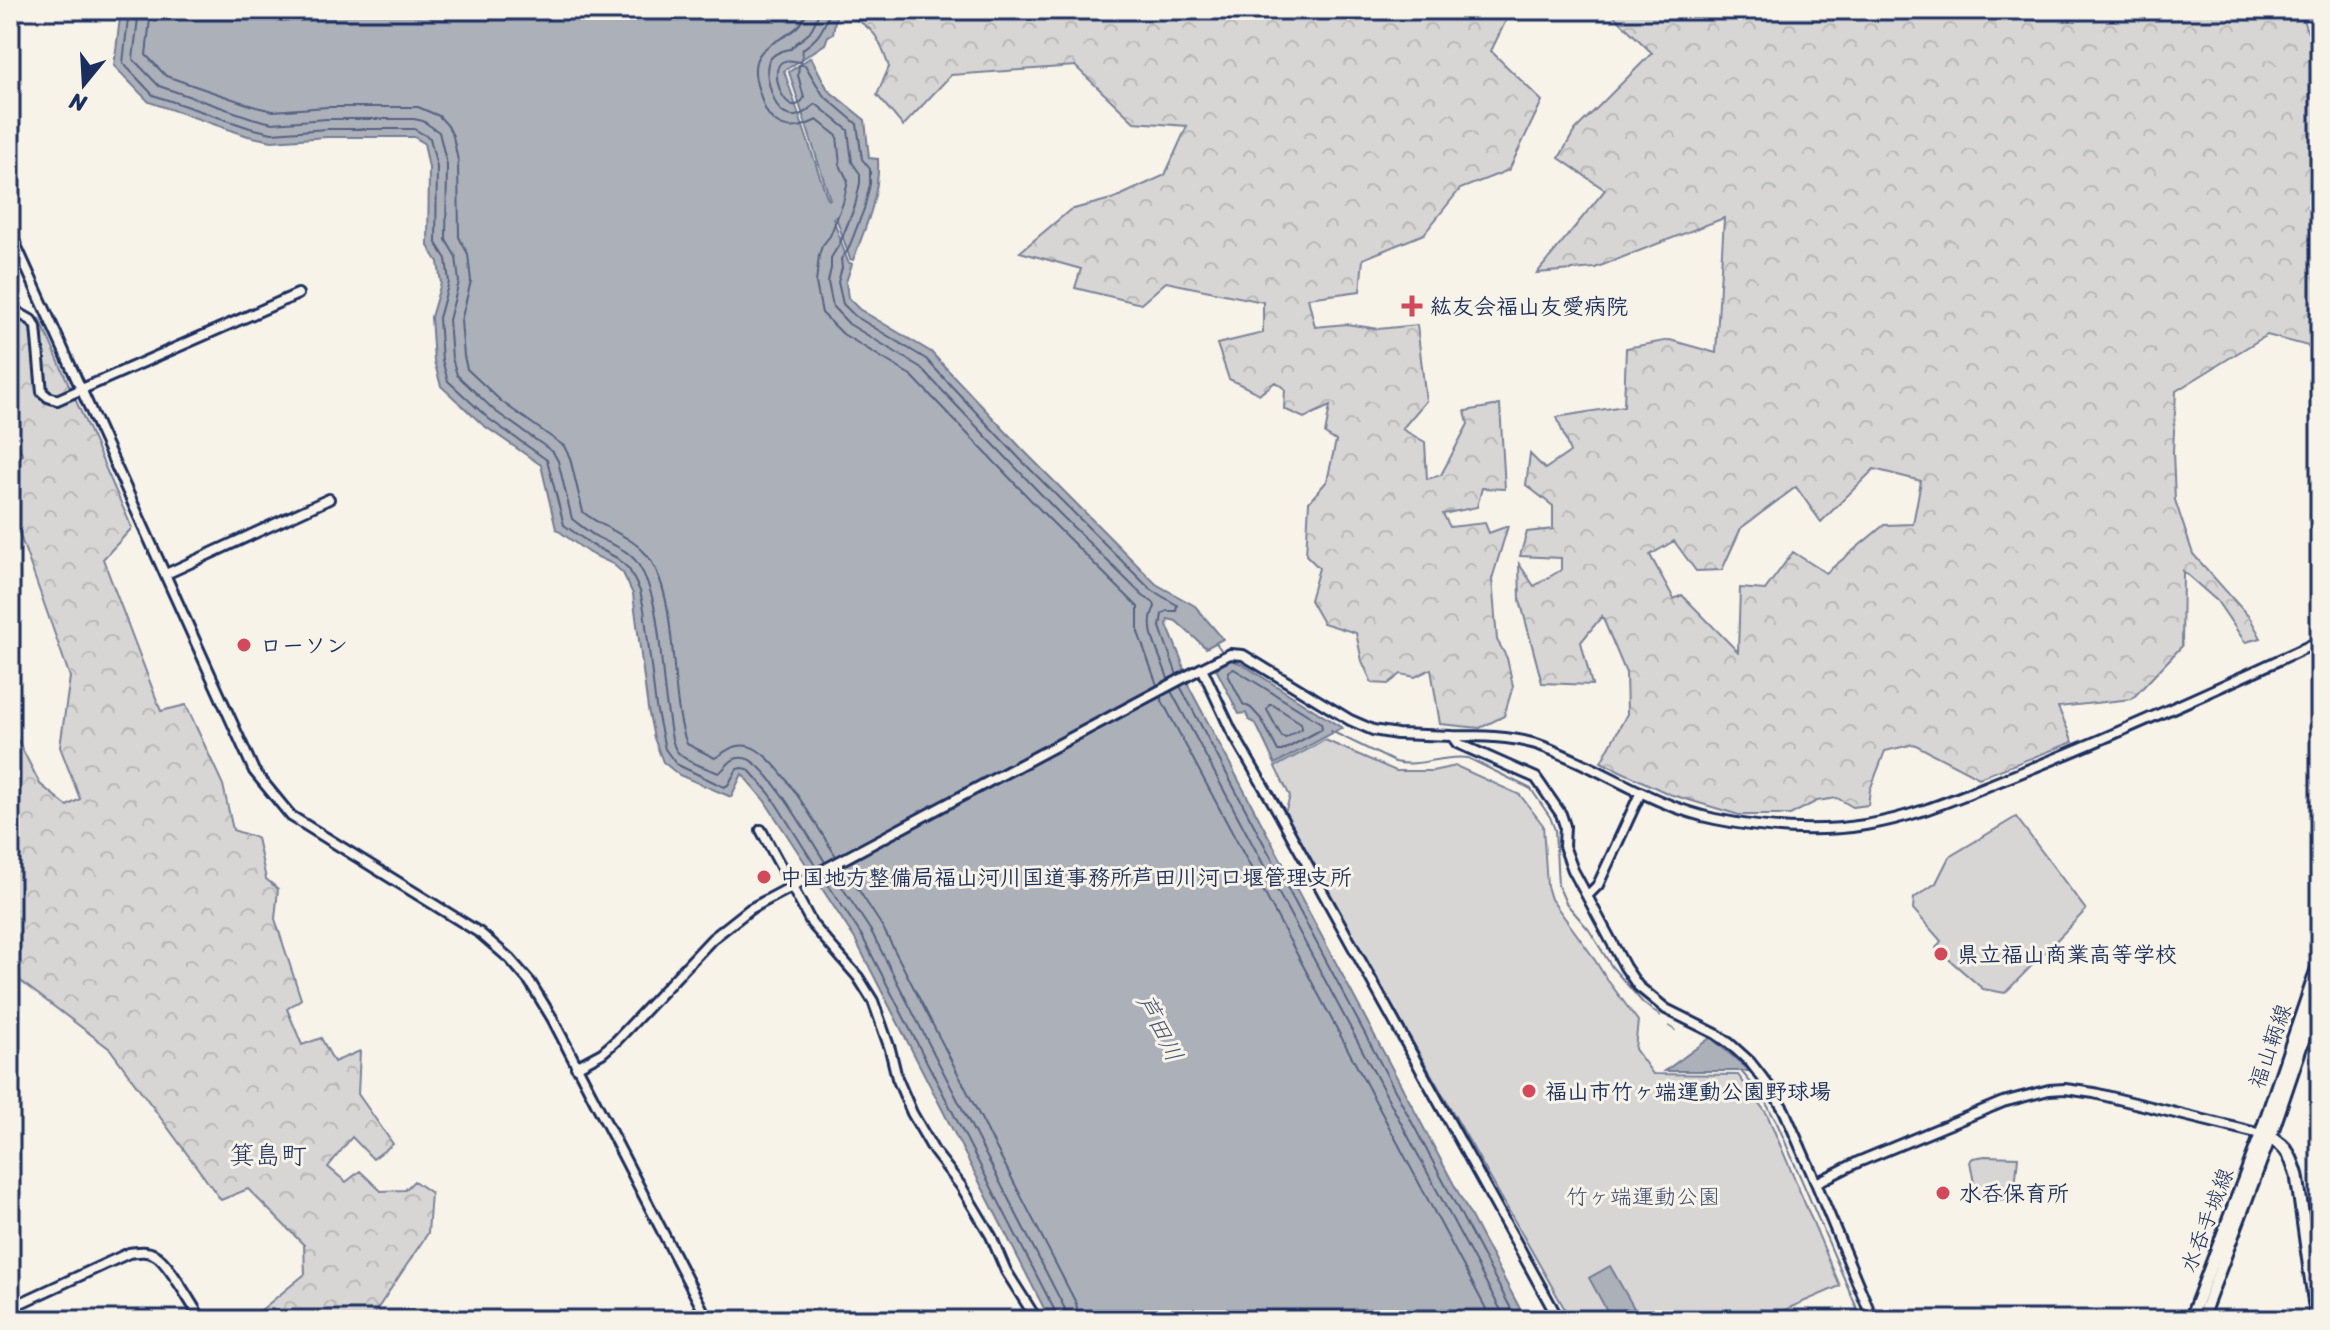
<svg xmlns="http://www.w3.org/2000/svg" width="2330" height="1330" font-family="Sriracha,'Klee One',sans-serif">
	<defs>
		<pattern id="forest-crowns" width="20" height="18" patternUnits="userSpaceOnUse" patternTransform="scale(2)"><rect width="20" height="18" fill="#d7d6d4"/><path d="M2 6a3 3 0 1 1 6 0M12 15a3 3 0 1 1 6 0" fill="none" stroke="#b8b8b8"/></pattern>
	</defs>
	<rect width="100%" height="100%" fill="#f7f3e8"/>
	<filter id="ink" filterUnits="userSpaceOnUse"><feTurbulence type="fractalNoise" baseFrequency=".0125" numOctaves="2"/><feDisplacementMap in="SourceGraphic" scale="16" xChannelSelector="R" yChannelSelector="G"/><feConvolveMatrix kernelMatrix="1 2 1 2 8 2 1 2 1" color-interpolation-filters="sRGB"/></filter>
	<g filter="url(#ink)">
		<path fill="#d7d6d4" stroke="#798299" stroke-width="2" d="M 1325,740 L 1396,771 L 1432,771 L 1456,766 L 1520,795 L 1543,825 L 1547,886 L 1551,899 L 1591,954 L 1606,978 L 1638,1021 L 1635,1049 L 1653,1074 L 1738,1075 L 1767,1114 L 1840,1286 L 1761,1320 L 1571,1320 L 1287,821 L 1285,813 L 1290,796 L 1275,767 Z
			M 2016,817 L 2086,910 L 2005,993 L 1983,989 L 1936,948 L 1941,941 L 1913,909 L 1914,898 L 1936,883 L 1949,857 Z
			M 1985,1156 L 2018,1157 L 2014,1199 L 1977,1200 L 1970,1161 L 1973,1158 Z"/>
		<path fill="url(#forest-crowns)" stroke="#798299" stroke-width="2" fill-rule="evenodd" d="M 853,10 L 1511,10 L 1491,51 L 1542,101 L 1509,170 L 1460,189 L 1424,234 L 1363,259 L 1360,291 L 1308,298 L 1315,327 L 1347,324 L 1378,329 L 1417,325 L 1426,401 L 1402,429 L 1425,442 L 1427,479 L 1441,475 L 1468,424 L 1465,411 L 1500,405 L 1505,489 L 1482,488 L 1477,507 L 1443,514 L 1450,527 L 1485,523 L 1489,533 L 1508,526 L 1492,579 L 1497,640 L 1507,658 L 1513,686 L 1504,716 L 1480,728 L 1440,724 L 1431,669 L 1415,677 L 1401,674 L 1388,684 L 1372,683 L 1362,661 L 1356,633 L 1323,623 L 1310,600 L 1319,568 L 1306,555 L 1309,502 L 1327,481 L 1336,441 L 1325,434 L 1330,406 L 1304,418 L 1284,409 L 1285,389 L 1275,382 L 1260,394 L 1229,379 L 1217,344 L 1263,333 L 1263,302 L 1166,282 L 1141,304 L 1075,288 L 1081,269 L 1020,252 L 1070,210 L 1115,198 L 1165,175 L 1187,126 L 1134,122 L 1075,66 L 951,75 L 903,126 L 877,95 L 889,67 C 879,39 877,30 850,16 Z
			M 1608,10 L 2289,10 L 2301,15 L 2308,33 L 2320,37 L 2320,376 L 2308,346 L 2267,335 L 2176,391 L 2173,451 L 2175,500 L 2193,554 L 2250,618 L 2261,638 L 2245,642 L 2217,601 L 2183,571 L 2182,646 L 2132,699 L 2058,707 L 2073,742 L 1979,778 L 1914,744 L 1885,751 L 1870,790 L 1868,805 L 1853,807 L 1837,798 L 1817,801 L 1790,815 L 1739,815 L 1669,794 L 1601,762 L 1627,714 L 1626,673 L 1602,616 L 1581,642 L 1592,685 L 1542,683 L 1520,600 L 1519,564 L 1534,586 L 1561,570 L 1561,558 L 1520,556 L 1527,532 L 1553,529 L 1553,506 L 1526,485 L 1530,454 L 1545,469 L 1570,452 L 1557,417 L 1624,406 L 1626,348 L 1670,340 L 1716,353 L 1724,218 L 1595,268 L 1537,273 L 1605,190 L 1559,158 L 1575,130 L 1652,53 ZM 1874,469 L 1921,481 L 1913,524 L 1884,525 L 1826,573 L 1793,552 L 1765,590 L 1740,588 L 1738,652 L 1682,595 L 1674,599 L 1650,555 L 1674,541 L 1696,571 L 1722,570 L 1741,528 L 1796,487 L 1821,522 Z
			M 10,311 L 40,319 L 132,528 L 103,559 L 161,711 L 186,705 L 223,785 L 233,830 L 257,838 L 266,879 L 278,889 L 275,919 L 301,999 L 287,1009 L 302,1045 L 321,1038 L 334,1062 L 360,1051 L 358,1094 L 393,1144 L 373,1159 L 352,1137 L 328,1167 L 346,1182 L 360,1171 L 381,1191 L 405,1190 L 414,1181 L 431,1193 L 428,1233 L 374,1314 L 375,1320 L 249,1320 L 305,1274 L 304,1245 L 248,1189 L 221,1200 L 110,1049 L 19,980 L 10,978 L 10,725 L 40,784 L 67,806 L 80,799 L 60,747 L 70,677 L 10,507 L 10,462 L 23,455 L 10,431 Z"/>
		<path fill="#acb0b9" stroke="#727c95" stroke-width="2" d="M 121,10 L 839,10 L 835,20 L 833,34 L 828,36 L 825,44 L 784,71 L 828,200 L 830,199 L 789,72 L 811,57 L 828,90 L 865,120 L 869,158 L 878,159 C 880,195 866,226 853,260 L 850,259 L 836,217 L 833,218 L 848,262 L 852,264 L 846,282 L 848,298 L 859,309 L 931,352 L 1025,452 L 1156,584 L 1195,606 L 1223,639 L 1206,648 L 1176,621 L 1168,619 L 1167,625 L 1181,659 L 1189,687 L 1526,1320 L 1050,1320 L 855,939 L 764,800 L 742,774 L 731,797 L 679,775 L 663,762 L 654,738 L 648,709 L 633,594 L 623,573 L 613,564 L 589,553 L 556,529 L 541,465 L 483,425 L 441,386 L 434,361 L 431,317 L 441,283 L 438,262 L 428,246 L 429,168 L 424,143 L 414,137 L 327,137 L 272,141 L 248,136 L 149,102 L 114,66 Z
			M 1231,660 L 1242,664 L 1342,728 L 1275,764 L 1256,724 L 1249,720 L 1246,713 L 1239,714 L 1216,669 Z
			M 1711,1038 L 1750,1071 L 1665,1071 L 1710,1038 Z
			M 1610,1266 L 1634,1308 L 1612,1320 L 1589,1278 Z"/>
		<path fill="#f7f3e8" d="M 1188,668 L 1191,680 L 813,883 L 805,872 Z"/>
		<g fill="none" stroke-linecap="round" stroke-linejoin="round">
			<path stroke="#556382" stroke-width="2" d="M 129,10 L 123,63 L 153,95 L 250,128 L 272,133 L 327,129 L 414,129 L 430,138 L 437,167 L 436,243 L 446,259 L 449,282 L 439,318 L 442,360 L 448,381 L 489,419 L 547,460 L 564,525 L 592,545 L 617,558 L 629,569 L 640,591 L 644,609 L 656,707 L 665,749 L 676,764 L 724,787 L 728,785 L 737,769 L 742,768 L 748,769 L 770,794 L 816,867
				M 139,10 L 133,59 L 159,86 L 252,118 L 272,123 L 327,119 L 414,119 L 423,121 L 439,132 L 447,165 L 446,240 L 456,257 L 459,282 L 449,320 L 452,358 L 457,375 L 495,411 L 553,452 L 558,461 L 572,519 C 580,525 588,532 597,537 C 612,545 628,549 638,564 C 663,601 659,669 668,714 C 670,725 670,740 676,750 C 684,762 707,768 719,773 C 727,767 731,756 744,758 C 766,760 812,842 825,862
				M 151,10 L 146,55 L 166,76 L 256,107 L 273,111 L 327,107 L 418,107 L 439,116 L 448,126 L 453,136 L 458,161 L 459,237 L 468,254 L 471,281 L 461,321 L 464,356 L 467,369 L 502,402 L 564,446 L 570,458 L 583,512 C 602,528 628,534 645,553 C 681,593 667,692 687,744 L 715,758 C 725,752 734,743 748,746 C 777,752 819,831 836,856
				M 807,10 C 797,49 739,34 759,91 C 763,103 765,115 777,123 C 791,132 804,126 817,120 L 837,136 L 840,165 L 848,181 L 843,203 L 830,236 L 822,246 L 819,255 L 816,283 L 822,313 L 843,334 L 912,376 L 1049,519 L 1138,607 L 1138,632 L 1157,685
				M 820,10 C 816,19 814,28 807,35 C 801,40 796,42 791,49 C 764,53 764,68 771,91 C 775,103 780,117 795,116 C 805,115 810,107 816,104 L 848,130 L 852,162 L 860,174 L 860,183 L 855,206 L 840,243 L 831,258 L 831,268 L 828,282 L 833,307 L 849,324 L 920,367 L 1057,511 L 1143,596 L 1154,603 L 1155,607 C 1142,629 1162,657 1168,679
				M 831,10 C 822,30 822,35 803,49 L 801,62 C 795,62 789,58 782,62 C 767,71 788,124 804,98 L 798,75 L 799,65 L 805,65 L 823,95 L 857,124 L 862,159 L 870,169 L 870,184 L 864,209 L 848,250 L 841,259 L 842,268 L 838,282 L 843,304 L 855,316 L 926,359 L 1019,458 L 1150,589 L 1177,605 L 1176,611 L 1167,611 L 1162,614 L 1160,627 L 1177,675
				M 1234,669 L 1321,723 L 1322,729 L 1282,751 L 1278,751 L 1262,720 L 1251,708 L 1243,704 L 1228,675 L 1229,671 Z
				M 1180,686 L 1517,1320
				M 1171,691 L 1506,1320
				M 1160,697 L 1492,1320
				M 1269,705 L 1273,705 L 1301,723 L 1302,728 L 1286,738 L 1282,737 L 1267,710 Z
				M 843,866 L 882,926 L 1076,1303 L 1079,1320
				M 832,872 L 871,931 L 1065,1309 L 1067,1320
				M 823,877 L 862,936 L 1056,1313 L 1057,1320"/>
			<path stroke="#727c95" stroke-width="2" d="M 1216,643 L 1224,654
				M 1331,731 L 1395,762 C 1419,768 1444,754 1468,758 L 1531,789 L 1550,817 L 1555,830 L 1558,885 L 1566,903 L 1589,930 L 1612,967 L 1643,1003 L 1660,1016
				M 1669,1026 L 1675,1030
				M 1741,1071 L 1762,1096 L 1777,1123 L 1862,1320"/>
			<g stroke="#1b2f5e" stroke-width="14">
				<path id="tertiary" d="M 10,232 L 254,771 L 291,816 L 480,933 L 510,959 L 530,982 L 552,1018 L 708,1320
					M 10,308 L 31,320 L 36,327 L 42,392 L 48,397 L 57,400 L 298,294
					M 166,574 L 329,499
					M 1202,668 L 1231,730 L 1279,813 L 1559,1320
					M 1452,736 C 1480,736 1509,736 1536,744 C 1598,765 1649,805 1715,819 C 1764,829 1816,833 1865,825 C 1917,817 1966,794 2015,775 C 2118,734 2219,688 2320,641
					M 761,830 L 812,924 L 858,977 L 873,1001 L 890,1049 L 897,1078 L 912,1113 L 934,1151 L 961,1186 L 991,1236 L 1006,1271 L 1037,1320
					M 1587,896 L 1598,885 L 1640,794
					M 576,1067 L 602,1053 L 617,1040 L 712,939 L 750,909 L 1202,668 L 1230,654 L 1243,655 L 1350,720 L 1373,730 L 1397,734 L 1452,736 L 1457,743 L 1536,778 L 1561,814 L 1565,826 L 1564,846 L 1573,870 L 1625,967 L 1638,986 L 1666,1009 L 1716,1034 L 1729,1043 L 1750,1062 L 1771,1089 L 1784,1110 L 1816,1183 L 1873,1320
					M 1816,1183 L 1858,1162 L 2003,1102 L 2049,1090 L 2065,1089 L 2094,1093 L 2261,1134
					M 10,1297 L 14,1306 L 129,1253 C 138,1252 146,1250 155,1255 C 168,1261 192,1306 202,1320"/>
			</g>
			<g stroke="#1b2f5e" stroke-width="16">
				<path id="secondary" d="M 2190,1320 L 2261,1134
					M 2201,1320 L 2270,1137"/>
			</g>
			<g stroke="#1b2f5e" stroke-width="17">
				<path id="primary" d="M 2270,1137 L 2320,989
					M 2317,1320 L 2297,1176 C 2290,1152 2285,1143 2261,1134 L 2320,961"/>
			</g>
			<use href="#tertiary" stroke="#f7f3e8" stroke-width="8"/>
			<use href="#secondary" stroke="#f7f3e8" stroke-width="10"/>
			<use href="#primary" stroke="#f7f3e8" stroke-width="11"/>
		</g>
	</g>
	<g fill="#d1495b" stroke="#f7f3e8" stroke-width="3">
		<path d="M1408 294h8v8h8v8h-8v8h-8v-8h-8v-8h8z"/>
		<circle cx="244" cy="645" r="8"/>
		<circle cx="764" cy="877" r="8"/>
		<circle cx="1941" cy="954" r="8"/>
		<circle cx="1529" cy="1091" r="8"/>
		<circle cx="1943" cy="1193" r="8"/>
	</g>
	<g text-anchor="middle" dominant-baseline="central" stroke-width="6" stroke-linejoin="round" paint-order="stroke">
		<g font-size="22" font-weight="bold" fill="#1b2f5e" stroke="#f7f3e8" text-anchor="start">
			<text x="1430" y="306">紘友会福山友愛病院</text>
			<text x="260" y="645">ローソン</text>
			<text x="780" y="877">中国地方整備局福山河川国道事務所芦田川河口堰管理支所</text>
			<text x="1957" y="954">県立福山商業高等学校</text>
			<text x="1545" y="1091">福山市竹ヶ端運動公園野球場</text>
			<text x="1959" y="1193">水呑保育所</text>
		</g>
		<g font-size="22" fill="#1b2f5e" stroke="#f7f3e8">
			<text transform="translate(2270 1046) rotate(-71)">福山鞆線</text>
			<text transform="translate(2207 1220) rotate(-69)">水呑手城線</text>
		</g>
		<g font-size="22" fill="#415076" stroke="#f7f3e8">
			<text x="1643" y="1196">竹ヶ端運動公園</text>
		</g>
		<g font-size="24" font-style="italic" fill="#465679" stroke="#f7f3e8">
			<text transform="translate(1160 1028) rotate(63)">芦田川</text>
		</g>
		<g font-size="26" fill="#1b2f5e" stroke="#f7f3e8">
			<text x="268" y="1155">箕島町</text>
		</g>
	</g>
	<rect width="2330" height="1330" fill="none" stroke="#f7f3e8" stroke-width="40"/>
	<rect x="20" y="20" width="2290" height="1290" fill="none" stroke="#1b2f5e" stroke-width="3" filter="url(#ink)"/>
	<g transform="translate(84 84) rotate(198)" stroke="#f7f3e8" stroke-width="6" paint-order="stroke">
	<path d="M0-6L14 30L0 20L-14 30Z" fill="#1b2f5e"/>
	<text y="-12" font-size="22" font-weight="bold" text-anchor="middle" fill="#1b2f5e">N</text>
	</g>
</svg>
